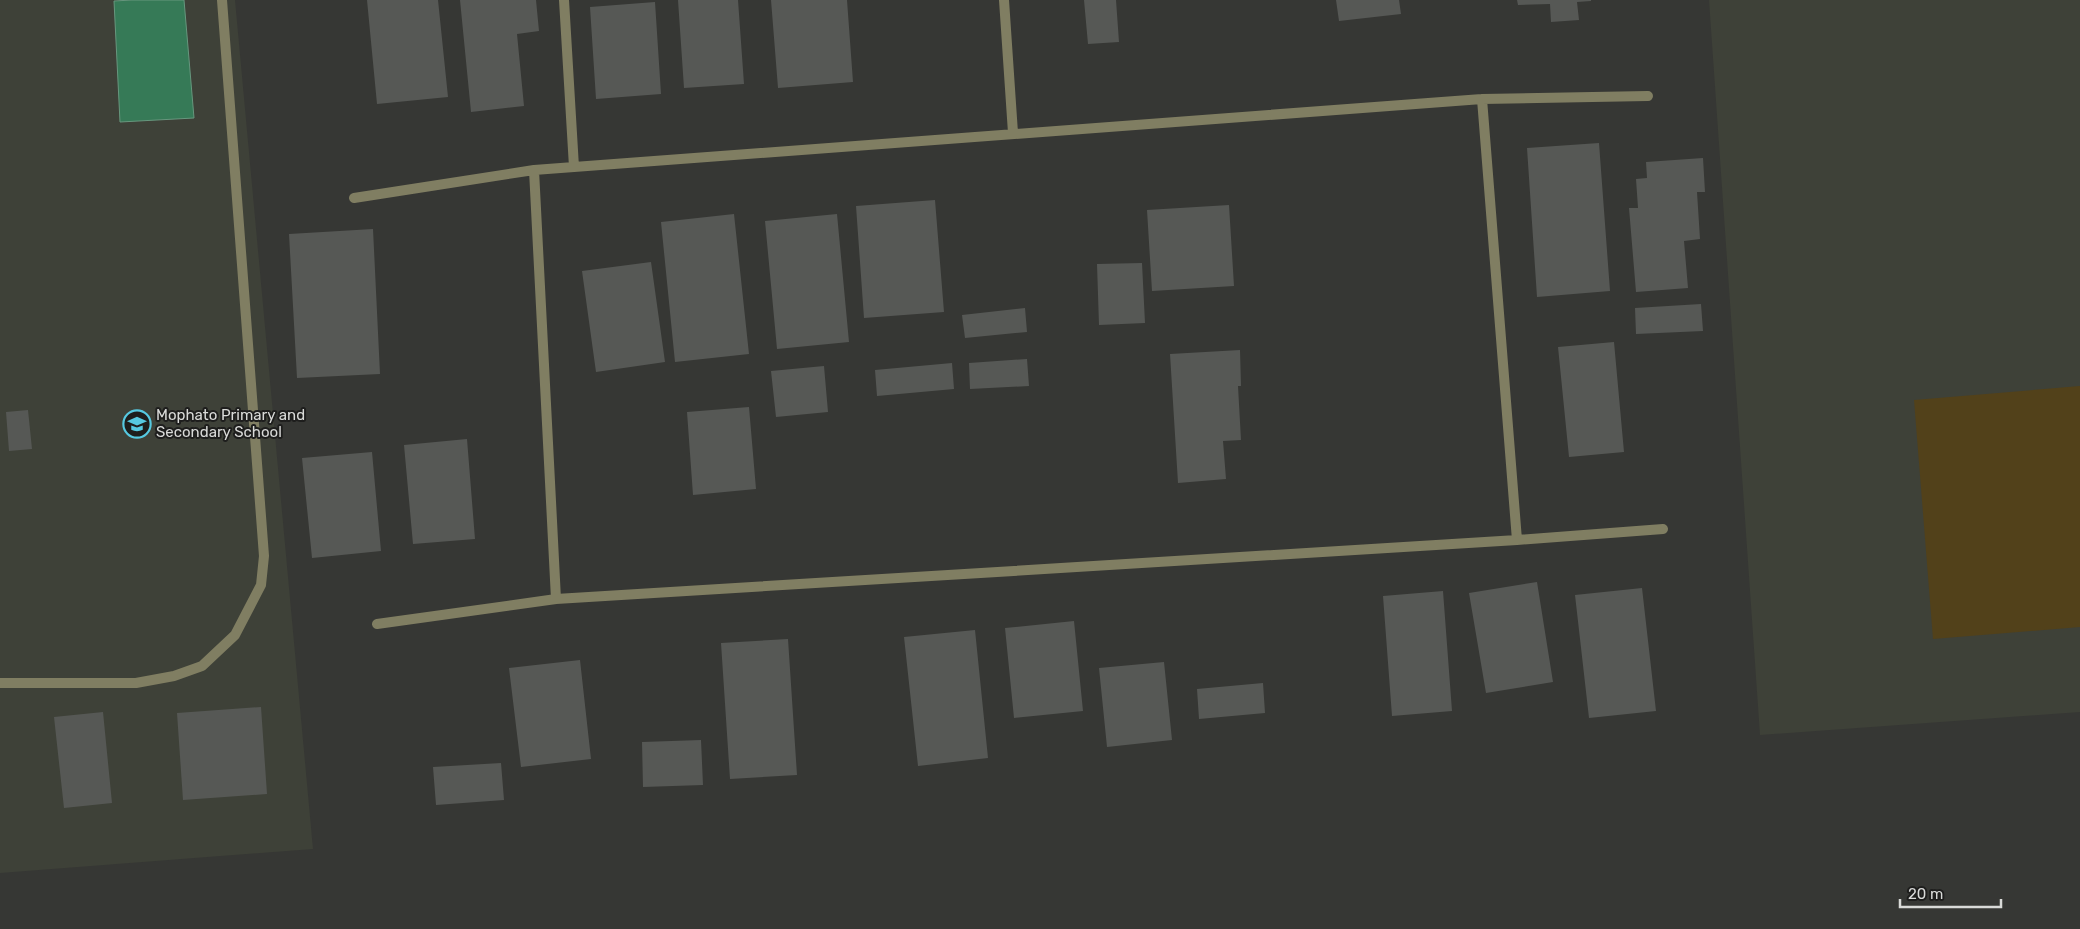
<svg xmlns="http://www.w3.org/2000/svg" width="2080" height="929" font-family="Rubik,sans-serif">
	<rect width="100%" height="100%" fill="#363734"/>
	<path fill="#3e4138" d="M 0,0 L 235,0 L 313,849 L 0,873 Z
		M 1709,0 L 2080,0 L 2080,712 L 1760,735 Z"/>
	<path fill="#52411a" d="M 2080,386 L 2080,627 L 1933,639 L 1914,400 Z"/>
	<path fill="#367a57" stroke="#67977e" d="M 132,0 L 184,0 L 194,118 L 120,122 L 114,1 Z"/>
	<path fill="#565855" d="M 367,0 L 438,0 L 448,97 L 377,104 Z
		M 460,0 L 536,0 L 539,31 L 517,34 L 524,106 L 471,112 Z
		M 678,0 L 738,0 L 744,84 L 684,88 Z
		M 771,0 L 847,0 L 853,82 L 778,88 Z
		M 1084,0 L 1116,0 L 1119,42 L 1088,44 Z
		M 1336,0 L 1399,0 L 1401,14 L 1339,21 Z
		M 1517,0 L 1591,0 L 1591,1 L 1577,2 L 1579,20 L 1551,22 L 1550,4 L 1518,5 Z
		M 655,2 L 661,94 L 596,99 L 590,7 Z
		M 1599,143 L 1610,291 L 1537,297 L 1527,148 Z
		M 1703,158 L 1705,192 L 1697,192 L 1700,239 L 1684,241 L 1688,288 L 1636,292 L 1629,208 L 1638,208 L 1636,179 L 1647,178 L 1646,162 Z
		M 935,200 L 944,312 L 864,318 L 856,206 Z
		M 1229,205 L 1234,286 L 1152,291 L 1147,210 Z
		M 734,214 L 749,354 L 675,362 L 661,222 Z
		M 837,214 L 849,342 L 777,349 L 765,221 Z
		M 373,229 L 380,374 L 297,378 L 289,234 Z
		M 651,262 L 665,362 L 596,372 L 582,271 Z
		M 1142,263 L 1145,323 L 1099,325 L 1097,264 Z
		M 1701,304 L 1703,331 L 1636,334 L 1635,308 Z
		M 1025,308 L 1027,332 L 965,338 L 962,315 Z
		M 1614,342 L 1624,452 L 1569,457 L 1558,347 Z
		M 1240,350 L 1241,386 L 1238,386 L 1241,440 L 1223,441 L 1226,479 L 1178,483 L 1170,354 Z
		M 1027,359 L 1029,386 L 970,389 L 969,363 Z
		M 952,363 L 954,389 L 877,396 L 875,370 Z
		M 824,366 L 828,412 L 776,417 L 771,371 Z
		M 749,407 L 756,489 L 693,495 L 687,412 Z
		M 28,410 L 32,449 L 9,451 L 6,412 Z
		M 467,439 L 475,539 L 413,544 L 404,445 Z
		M 372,452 L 381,551 L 312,558 L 302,458 Z
		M 1537,582 L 1553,682 L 1486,693 L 1469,593 Z
		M 1642,588 L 1656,711 L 1589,718 L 1575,595 Z
		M 1443,591 L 1452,711 L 1392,716 L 1383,596 Z
		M 1074,621 L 1083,711 L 1014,718 L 1005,628 Z
		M 975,630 L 988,758 L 918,766 L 904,637 Z
		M 788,639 L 797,775 L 730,779 L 721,643 Z
		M 580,660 L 591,759 L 521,767 L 509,668 Z
		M 1164,662 L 1172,740 L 1107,747 L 1099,668 Z
		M 1263,683 L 1265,713 L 1199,719 L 1197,689 Z
		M 261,707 L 267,794 L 183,800 L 177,713 Z
		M 103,712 L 112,803 L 64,808 L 54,717 Z
		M 701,740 L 703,785 L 643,787 L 642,742 Z
		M 501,763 L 504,800 L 436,805 L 433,767 Z"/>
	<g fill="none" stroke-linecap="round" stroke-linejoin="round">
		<path stroke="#807e62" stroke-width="10" d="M 0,683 L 136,683 L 174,676 L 202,666 L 235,635 L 261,585 L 264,556 L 222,0"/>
		<path stroke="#807e62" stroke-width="10" d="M 564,0 L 574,167
			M 1004,0 L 1013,133
			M 1482,99 L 1517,540
			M 534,170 L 556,599
			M 354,198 L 534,170 L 574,167 L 1482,99 L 1648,96
			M 377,624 L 556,599 L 1517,540 L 1663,529"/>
	</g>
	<defs>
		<g id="school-ring" transform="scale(1.4375)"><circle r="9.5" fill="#1e1e1d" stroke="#56c9e1" stroke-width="1.5"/><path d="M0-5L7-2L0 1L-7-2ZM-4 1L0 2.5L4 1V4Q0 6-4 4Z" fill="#56c9e1"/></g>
	</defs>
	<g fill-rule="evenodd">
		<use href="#school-ring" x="137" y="424"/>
	</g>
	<g text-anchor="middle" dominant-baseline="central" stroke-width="4" stroke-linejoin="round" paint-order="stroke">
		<g font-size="15" fill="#d9dad8" stroke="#1e1e1d" text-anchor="start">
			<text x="156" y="415">Mophato Primary and<tspan x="156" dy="17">Secondary School</tspan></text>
		</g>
	</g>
	<path d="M1900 899v8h101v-8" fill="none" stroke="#d9dad8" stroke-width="2.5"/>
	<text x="1908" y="899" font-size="15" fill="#d9dad8" stroke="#1e1e1d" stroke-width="4" paint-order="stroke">20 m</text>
</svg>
